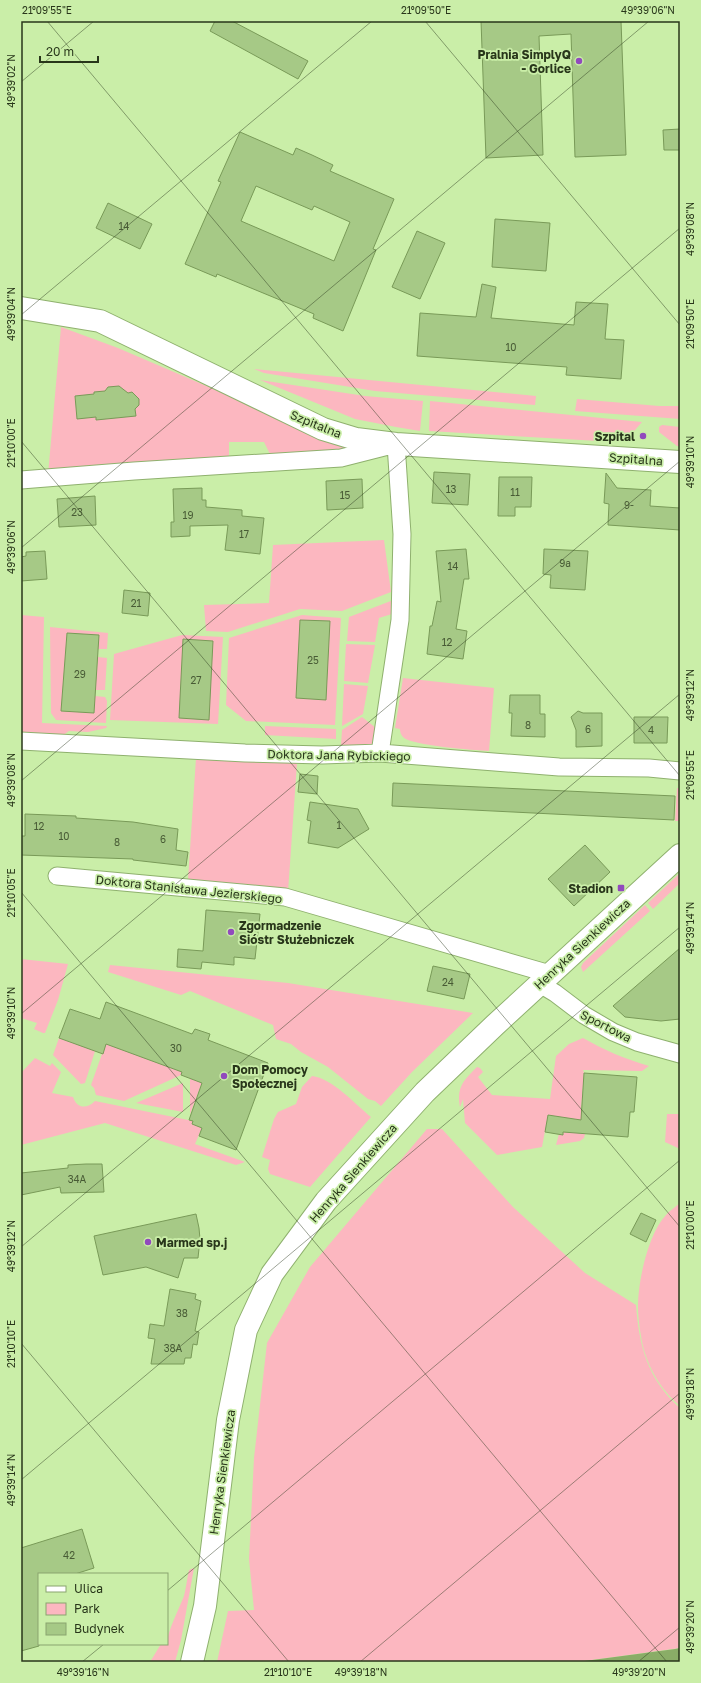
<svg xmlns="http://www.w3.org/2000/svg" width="701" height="1683" font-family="'Golos Text',sans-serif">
	<rect width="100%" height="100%" fill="#caeea8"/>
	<path fill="#fcb7c0" d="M 61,327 L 118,348 L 272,414 L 359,448 L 271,456 L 264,442 L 229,442 L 229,458 L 48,475 Z
		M 254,369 L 536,396 L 535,405 L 375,391 L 264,373 Z
		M 260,380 L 365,396 L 423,401 L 420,431 L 396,427 L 355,419 Z
		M 577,399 L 659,406 L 680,406 L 680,419 L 575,411 Z
		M 430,401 L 642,422 L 629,437 L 621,437 L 616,442 L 429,431 Z
		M 662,425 L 680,427 L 680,446 L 677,446 L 659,432 L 659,427 Z
		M 384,540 L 391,592 L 342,611 L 300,609 L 228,632 L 206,631 L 204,605 L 269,603 L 273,545 Z
		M 396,599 L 395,613 L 379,618 L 375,642 L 347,641 L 349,617 Z
		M 21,615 L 44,617 L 42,723 L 107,726 L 106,728 L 88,732 L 69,731 L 59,738 L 21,737 Z
		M 302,615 L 341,618 L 335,725 L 246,721 L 226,705 L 229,638 Z
		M 50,627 L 108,633 L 107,649 L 98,649 L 99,635 L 67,633 L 61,711 L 93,713 L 95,696 L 105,697 L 107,701 L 106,723 L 56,720 L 51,713 Z
		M 182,635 L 223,637 L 218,724 L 110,720 L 114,654 Z
		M 346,644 L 375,645 L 368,683 L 344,681 Z
		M 98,657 L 107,658 L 105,690 L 95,690 Z
		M 403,678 L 494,688 L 489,751 C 474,750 412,746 403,737 C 401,735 400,732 400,729 L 395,728 Z
		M 344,684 L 368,686 L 363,714 L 342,726 Z
		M 362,717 L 376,728 L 372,746 L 341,745 L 342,730 Z
		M 265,726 L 336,729 L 336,739 L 265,735 Z
		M 196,758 L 297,763 L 288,892 L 188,880 Z
		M 677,788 L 680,789 L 680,821 L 675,821 Z
		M 680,873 L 680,883 L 653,909 L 648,903 Z
		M 645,905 L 650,911 L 583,972 L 581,967 L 583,963 Z
		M 21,959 L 68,964 L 58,1000 L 45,1033 L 43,1033 L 34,1029 L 37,1023 L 21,1018 Z
		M 110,965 L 288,983 L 473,1013 L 412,1072 L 381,1106 L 375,1101 L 368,1099 L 328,1067 L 301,1052 L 291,1044 L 276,1039 L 273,1025 L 190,991 L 181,995 L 108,972 Z
		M 59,1038 L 95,1051 L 85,1083 L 81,1084 L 53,1055 Z
		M 583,1038 C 604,1050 625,1059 649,1066 L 642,1071 L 583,1070 L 584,1073 L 581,1109 L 585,1134 L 584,1138 L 580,1141 L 556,1145 L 559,1134 L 563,1135 L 566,1118 L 548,1115 L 542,1147 L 497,1155 L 465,1123 L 463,1099 L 460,1107 C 456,1087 464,1080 477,1067 L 480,1068 L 483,1072 L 478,1077 L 492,1095 L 550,1099 L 556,1056 L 569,1044 Z
		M 106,1044 L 182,1072 L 181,1075 L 124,1101 L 96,1095 L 94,1088 L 91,1085 L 102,1054 Z
		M 35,1058 L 50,1066 L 52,1063 L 61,1072 L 52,1093 L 73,1097 C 77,1109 87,1109 95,1101 L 193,1121 L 192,1124 L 202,1128 L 195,1144 L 245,1162 L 236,1165 L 105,1123 L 21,1145 L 21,1073 Z
		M 312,1076 C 332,1078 355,1104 371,1117 L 310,1187 L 270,1174 L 268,1169 L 270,1160 L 262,1157 L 274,1119 L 278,1112 L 296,1104 L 302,1087 Z
		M 190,1078 L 203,1080 L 190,1114 Z
		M 183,1083 L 183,1112 L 136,1103 Z
		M 667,1114 L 680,1114 L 680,1149 L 665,1142 Z
		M 427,1129 L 442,1129 L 513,1207 L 585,1273 L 636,1305 C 639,1346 648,1380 680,1408 L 680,1648 L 577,1662 L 217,1662 L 228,1611 L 254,1610 L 249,1559 L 254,1458 L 267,1343 L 310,1267 Z
		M 680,1203 L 680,1406 C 663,1392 650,1371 644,1350 C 641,1339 638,1319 638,1307 C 638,1281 648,1234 666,1215 C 670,1210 676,1207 680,1203 Z
		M 194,1568 L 181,1640 L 175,1662 L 150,1662 L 161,1644 L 167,1644 C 167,1632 179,1609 184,1596 C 186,1588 187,1579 189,1570 Z"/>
	<path fill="#8aad67" d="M 680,1648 L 680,1662 L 577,1662 L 675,1649 Z"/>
	<path fill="#a6c986" stroke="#799a58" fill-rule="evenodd" d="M 215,21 L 232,21 L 308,61 L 298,79 L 210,31 Z
		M 481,21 L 621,21 L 626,155 L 575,157 L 571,34 L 539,36 L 543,155 L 486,158 Z
		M 680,129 L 680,150 L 664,150 L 663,130 Z
		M 240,132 L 293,155 L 296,148 L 312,155 L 333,165 L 330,171 L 394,199 L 373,249 L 376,250 L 343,331 L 313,318 L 314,314 L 217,274 L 216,277 L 185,264 L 221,182 L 218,181 ZM 256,186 L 312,210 L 314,206 L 350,222 L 334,261 L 241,221 Z
		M 108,203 L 152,224 L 140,249 L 96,228 Z
		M 495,219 L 550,223 L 546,271 L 492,267 Z
		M 417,231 L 445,243 L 420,299 L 392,287 Z
		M 482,284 L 496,287 L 491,318 L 574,325 L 576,302 L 608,304 L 605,339 L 624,340 L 621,379 L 566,375 L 567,367 L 417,356 L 420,313 L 476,317 Z
		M 119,386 L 128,393 L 132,392 L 139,399 L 139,405 L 135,409 L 136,416 L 96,420 L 96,417 L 77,419 L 75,396 L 94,394 L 94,392 L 105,391 L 108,387 Z
		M 434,472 L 470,474 L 468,505 L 432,503 Z
		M 606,473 L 617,488 L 651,490 L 650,506 L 680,508 L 680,530 L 608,525 L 609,504 L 604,503 Z
		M 499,477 L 532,477 L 531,507 L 515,507 L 515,516 L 498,516 Z
		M 362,479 L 363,508 L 327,510 L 326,481 Z
		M 202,488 L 202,500 L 206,500 L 206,507 L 242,510 L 242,516 L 264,518 L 260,554 L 225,550 L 228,525 L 190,526 L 190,536 L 171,537 L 171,522 L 174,522 L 173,489 Z
		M 95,496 L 96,525 L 59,527 L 57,499 Z
		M 466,549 L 469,579 L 464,579 L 456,629 L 467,631 L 463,659 L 427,654 L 430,626 L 432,626 L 437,601 L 441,602 L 436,551 Z
		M 544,549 L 588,551 L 585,590 L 550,588 L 551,575 L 543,574 Z
		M 45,551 L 47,579 L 21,581 L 21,557 L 26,556 L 26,552 Z
		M 124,590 L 150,593 L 148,616 L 122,613 Z
		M 300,620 L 330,621 L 326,700 L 296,698 Z
		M 67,633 L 99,635 L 94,713 L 61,711 Z
		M 183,639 L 213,641 L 209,720 L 179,718 Z
		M 510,695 L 540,695 L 540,714 L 545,714 L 545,737 L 511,736 L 512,713 L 509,713 Z
		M 578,711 L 583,713 L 602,713 L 602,746 L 576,747 L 576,730 L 571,717 Z
		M 634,717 L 668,717 L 667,743 L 634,743 Z
		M 300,774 L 318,776 L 317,794 L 298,792 Z
		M 393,783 L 675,796 L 674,820 L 392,806 Z
		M 310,802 L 358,809 L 369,829 L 338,848 L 308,843 L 311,821 L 307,820 Z
		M 25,814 L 76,816 L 76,818 L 133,822 L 178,829 L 176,850 L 188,852 L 186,866 L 133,860 L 133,859 L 21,855 L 21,836 L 25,836 Z
		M 585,845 L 610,872 L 574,906 L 548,879 Z
		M 206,910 L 260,914 L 255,959 L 234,957 L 234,965 L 202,962 L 201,969 L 177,967 L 178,949 L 203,951 Z
		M 680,948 L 680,1019 L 661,1021 L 625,1017 L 613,1006 Z
		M 433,966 L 470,974 L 464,999 L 427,991 Z
		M 106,1002 L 192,1034 L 195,1029 L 210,1034 L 208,1040 L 268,1063 L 236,1150 L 199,1136 L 202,1128 L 192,1124 L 193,1121 L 189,1120 L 202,1083 L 181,1075 L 182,1072 L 106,1044 L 103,1054 L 59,1038 L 70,1009 L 100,1019 Z
		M 584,1073 L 637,1077 L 634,1112 L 630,1112 L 628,1137 L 563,1132 L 563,1135 L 545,1132 L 548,1115 L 581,1120 Z
		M 86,1164 L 102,1164 L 104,1192 L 61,1193 L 60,1187 L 21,1195 L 21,1173 L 68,1168 L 68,1165 Z
		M 641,1213 L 656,1220 L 646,1242 L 630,1234 Z
		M 196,1214 L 199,1228 L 200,1239 L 198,1258 L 184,1258 L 178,1278 L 146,1267 L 103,1275 L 94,1236 Z
		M 170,1289 L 196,1294 L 195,1299 L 201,1301 L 195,1331 L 199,1332 L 197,1345 L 193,1344 L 191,1358 L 185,1358 L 184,1364 L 151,1364 L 155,1339 L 148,1338 L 150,1324 L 164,1326 Z
		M 82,1529 L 94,1568 L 75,1574 L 39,1574 L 39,1646 L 21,1651 L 21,1548 Z"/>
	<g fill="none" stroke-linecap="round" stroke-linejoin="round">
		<g stroke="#8fb16e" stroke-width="19">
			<path id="street" d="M 21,480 L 134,471 L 341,458 L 396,444 L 402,534 L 400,620 L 380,753
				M 21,741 L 245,753 L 322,755 L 380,753 L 559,767 L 649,768 L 680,771
				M 57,876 L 285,897 L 550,974
				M 540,984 L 555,993 L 584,1015 L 613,1032 L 637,1042 L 680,1054"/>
		</g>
		<g stroke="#8fb16e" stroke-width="24">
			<path id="secondary" d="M 21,308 L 100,321 L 323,429 L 356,439 L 396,444 L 680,462
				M 192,1662 L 205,1606 L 228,1420 L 246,1330 L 272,1274 L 326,1201 L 425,1092 L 495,1025 L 680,855"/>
		</g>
		<use href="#street" stroke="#fff" stroke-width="17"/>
		<use href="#secondary" stroke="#fff" stroke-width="22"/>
	</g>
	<path fill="none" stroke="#28361a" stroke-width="1" stroke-opacity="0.45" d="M 47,21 L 680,776M 425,21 L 680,325M 21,82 L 94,21M 21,315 L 372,21M 21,441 L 680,1227M 21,548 L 649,21M 21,781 L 680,228M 21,892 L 667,1662M 21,1014 L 680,461M 21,1247 L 680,694M 21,1343 L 289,1662M 21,1480 L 680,927M 167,1591 L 680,1160M 82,1662 L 104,1644M 360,1662 L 680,1393M 638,1662 L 680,1627"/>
	<g fill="#914abd" stroke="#caeea8" stroke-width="1.5">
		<circle cx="579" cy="61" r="4"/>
		<circle cx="643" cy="436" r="4"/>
		<rect x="617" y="884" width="8" height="8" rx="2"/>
		<circle cx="231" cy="932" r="4"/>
		<circle cx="224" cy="1076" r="4"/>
		<circle cx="148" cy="1242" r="4"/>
	</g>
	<g text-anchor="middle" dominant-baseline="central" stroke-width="3.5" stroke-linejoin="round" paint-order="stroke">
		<g font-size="10" fill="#485b35">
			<text x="124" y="226">14</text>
			<text x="511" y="347">10</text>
			<text x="451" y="489">13</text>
			<text x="515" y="492">11</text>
			<text x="345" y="495">15</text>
			<text x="629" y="505">9-</text>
			<text x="77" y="512">23</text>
			<text x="188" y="515">19</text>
			<text x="244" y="534">17</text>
			<text x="565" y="563">9a</text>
			<text x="453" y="566">14</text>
			<text x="136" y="603">21</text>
			<text x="447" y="642">12</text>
			<text x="313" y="660">25</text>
			<text x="80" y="674">29</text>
			<text x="196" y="680">27</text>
			<text x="528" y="725">8</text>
			<text x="588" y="729">6</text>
			<text x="651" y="730">4</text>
			<text x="339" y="825">1</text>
			<text x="39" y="826">12</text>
			<text x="64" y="836">10</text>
			<text x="163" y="839">6</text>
			<text x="117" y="842">8</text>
			<text x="448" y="982">24</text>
			<text x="176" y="1048">30</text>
			<text x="77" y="1179">34A</text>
			<text x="182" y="1313">38</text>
			<text x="173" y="1348">38A</text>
			<text x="69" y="1555">42</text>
		</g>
		<g font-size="12" font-weight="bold" fill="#28361a" stroke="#caeea8" text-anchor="end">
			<text x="571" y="54">Pralnia SimplyQ<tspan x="571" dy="14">- Gorlice</tspan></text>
			<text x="635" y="436">Szpital</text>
			<text x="613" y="888">Stadion</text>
			<text x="239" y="925" text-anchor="start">Zgormadzenie<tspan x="239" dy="14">Sióstr Służebniczek</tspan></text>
			<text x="232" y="1069" text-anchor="start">Dom Pomocy<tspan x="232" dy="14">Społecznej</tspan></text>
			<text x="156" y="1242" text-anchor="start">Marmed sp.j</text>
		</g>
		<g font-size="12" fill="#28361a" stroke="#caeea8">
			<text transform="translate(316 424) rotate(22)">Szpitalna</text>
			<text transform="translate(636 459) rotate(4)">Szpitalna</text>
			<text transform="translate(339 755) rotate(1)">Doktora Jana Rybickiego</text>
			<text transform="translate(189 889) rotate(6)">Doktora Stanisława Jezierskiego</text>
			<text transform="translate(582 944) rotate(-43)">Henryka Sienkiewicza</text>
			<text transform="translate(606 1026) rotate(27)">Sportowa</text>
			<text transform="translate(353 1173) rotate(-49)">Henryka Sienkiewicza</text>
			<text transform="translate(222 1472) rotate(-82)">Henryka Sienkiewicza</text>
		</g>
	</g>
	<rect width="701" height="1683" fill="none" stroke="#caeea8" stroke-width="44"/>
	<rect x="38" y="1573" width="130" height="72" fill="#caeea8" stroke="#89a46f"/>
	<rect x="46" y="1586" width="20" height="6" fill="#ffffff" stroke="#89a46f"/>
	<text x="74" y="1593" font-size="12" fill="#28361a">Ulica</text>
	<rect x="46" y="1603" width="20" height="12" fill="#fcb7c0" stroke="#89a46f"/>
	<text x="74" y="1613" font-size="12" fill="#28361a">Park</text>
	<rect x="46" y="1623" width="20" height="12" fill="#a6c986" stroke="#89a46f"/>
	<text x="74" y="1633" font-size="12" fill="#28361a">Budynek</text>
	<path d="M40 56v6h58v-6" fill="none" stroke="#28361a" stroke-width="2"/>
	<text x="46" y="56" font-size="12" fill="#28361a" stroke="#caeea8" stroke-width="3" paint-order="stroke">20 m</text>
	<rect x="22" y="22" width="657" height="1639" fill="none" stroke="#28361a" stroke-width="1.5"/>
	<g font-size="10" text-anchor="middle" fill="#28361a">
		<text x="47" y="14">21°09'55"E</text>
		<text x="426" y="14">21°09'50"E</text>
		<text x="648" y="14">49°39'06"N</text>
		<text transform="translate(11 81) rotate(-90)" y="4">49°39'02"N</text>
		<text transform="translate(690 229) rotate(-90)" y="4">49°39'08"N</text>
		<text transform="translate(11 314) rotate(-90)" y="4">49°39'04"N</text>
		<text transform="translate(690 324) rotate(-90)" y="4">21°09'50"E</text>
		<text transform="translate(11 443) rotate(-90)" y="4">21°10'00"E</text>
		<text transform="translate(690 462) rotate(-90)" y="4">49°39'10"N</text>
		<text transform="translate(11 547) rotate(-90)" y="4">49°39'06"N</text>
		<text transform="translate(690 695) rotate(-90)" y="4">49°39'12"N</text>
		<text transform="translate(690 775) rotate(-90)" y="4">21°09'55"E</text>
		<text transform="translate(11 780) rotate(-90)" y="4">49°39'08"N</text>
		<text transform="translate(11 893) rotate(-90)" y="4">21°10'05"E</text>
		<text transform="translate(690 928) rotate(-90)" y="4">49°39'14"N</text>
		<text transform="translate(11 1013) rotate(-90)" y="4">49°39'10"N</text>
		<text transform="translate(690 1225) rotate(-90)" y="4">21°10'00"E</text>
		<text transform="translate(11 1246) rotate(-90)" y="4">49°39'12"N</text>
		<text transform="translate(11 1344) rotate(-90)" y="4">21°10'10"E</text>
		<text transform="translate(690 1394) rotate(-90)" y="4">49°39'18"N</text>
		<text transform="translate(11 1480) rotate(-90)" y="4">49°39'14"N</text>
		<text transform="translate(690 1627) rotate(-90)" y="4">49°39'20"N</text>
		<text x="83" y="1676">49°39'16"N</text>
		<text x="288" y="1676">21°10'10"E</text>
		<text x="361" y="1676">49°39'18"N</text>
		<text x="639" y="1676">49°39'20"N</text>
	</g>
</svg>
